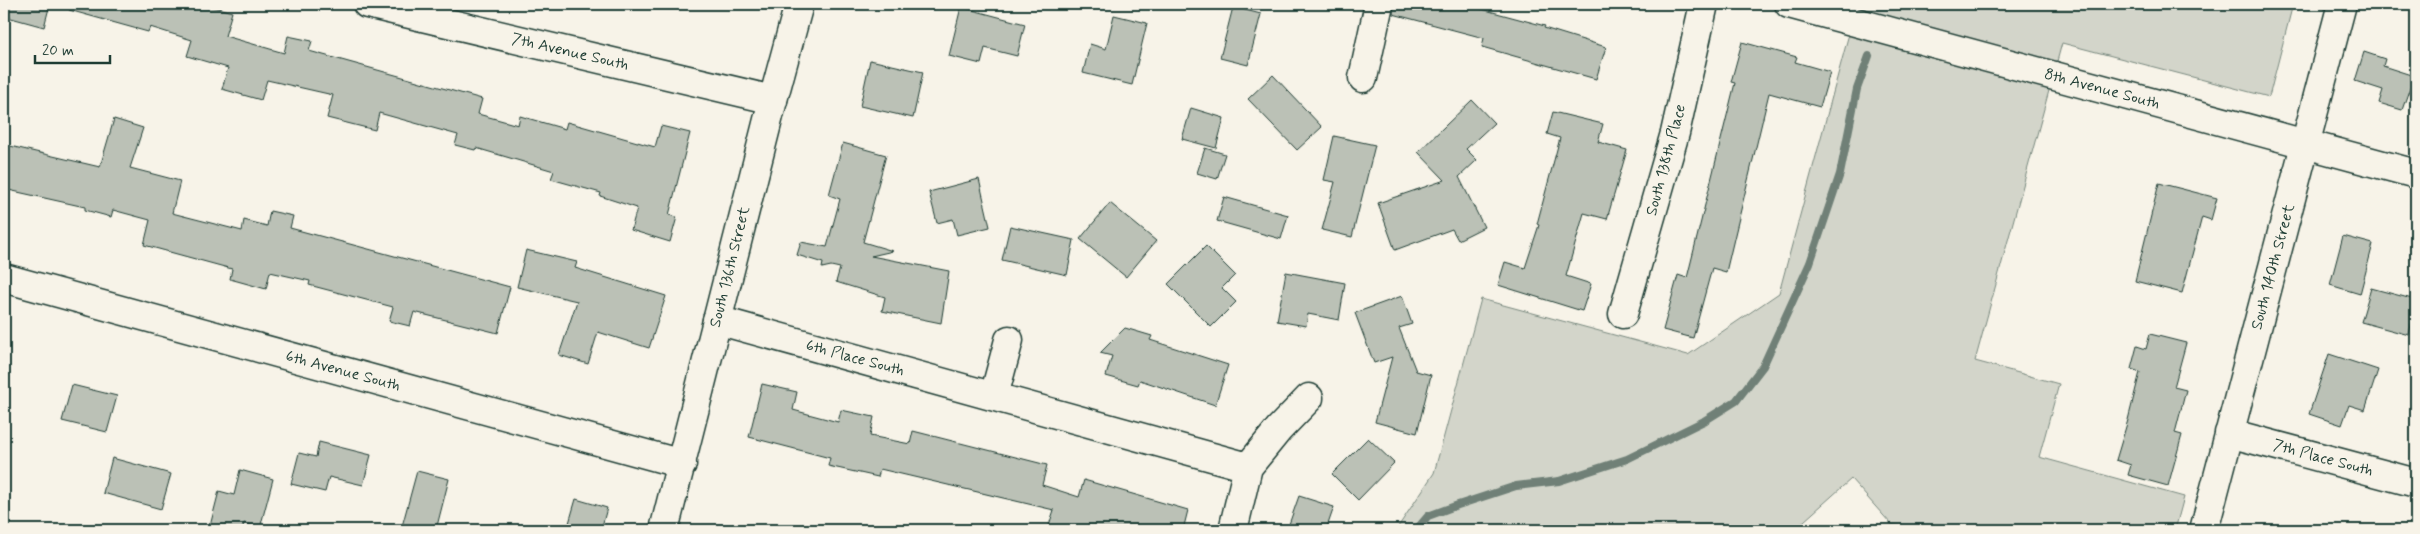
<svg xmlns="http://www.w3.org/2000/svg" width="2420" height="534" font-family="Mynerve,sans-serif">
	<rect width="100%" height="100%" fill="#f7f3e8"/>
	<filter id="ink" filterUnits="userSpaceOnUse"><feTurbulence type="fractalNoise" baseFrequency=".02" numOctaves="2"/><feDisplacementMap in="SourceGraphic" scale="10" xChannelSelector="R" yChannelSelector="G"/><feConvolveMatrix kernelMatrix="1 2 1 2 8 2 1 2 1" color-interpolation-filters="sRGB"/></filter>
	<g filter="url(#ink)">
		<path fill="#d3d5ca" stroke="#79897f" d="M 1857,4 L 2293,4 L 2269,97 L 2062,43 L 1975,361 L 2059,384 L 2039,457 L 2184,497 L 2175,530 L 1923,530 L 1891,524 L 1851,479 L 1794,530 L 1396,530 L 1434,473 L 1481,299 L 1688,355 L 1779,293 Z"/>
		<g fill="none" stroke-linecap="round" stroke-linejoin="round">
			<path stroke="#6f8077" stroke-width="8" d="M 1416,530 L 1428,516 L 1458,505 L 1516,486 L 1559,481 L 1627,459 L 1704,421 L 1736,401 L 1763,366 L 1810,263 L 1840,174 L 1857,89 L 1869,56"/>
		</g>
		<path fill="#bbc1b6" stroke="#1f3d34" d="M 4,4 L 50,4 L 44,27 L 4,16 Z
			M 70,4 L 203,4 L 232,12 L 225,36 L 284,53 L 288,36 L 312,41 L 309,51 L 482,99 L 478,114 L 518,125 L 520,116 L 565,129 L 567,122 L 655,147 L 661,126 L 690,133 L 669,215 L 677,217 L 670,242 L 631,230 L 637,208 L 600,196 L 601,193 L 551,179 L 554,171 L 476,148 L 475,150 L 455,145 L 458,135 L 379,113 L 375,130 L 327,118 L 333,95 L 267,80 L 261,100 L 222,89 L 228,68 L 187,56 L 192,40 L 150,27 L 148,32 L 69,10 Z
			M 1394,4 L 1479,4 L 1478,8 L 1545,26 L 1544,28 L 1606,47 L 1596,79 L 1482,47 L 1484,38 L 1393,14 Z
			M 961,7 L 1025,24 L 1017,56 L 985,48 L 981,64 L 949,56 Z
			M 1233,7 L 1261,14 L 1248,65 L 1220,58 Z
			M 1114,15 L 1147,23 L 1132,85 L 1083,73 L 1090,44 L 1106,49 Z
			M 1742,42 L 1797,57 L 1795,62 L 1830,72 L 1820,107 L 1769,93 L 1726,272 L 1712,268 L 1693,338 L 1663,330 L 1678,275 L 1687,278 L 1735,83 L 1731,82 Z
			M 2364,52 L 2385,59 L 2383,66 L 2414,76 L 2402,110 L 2379,103 L 2383,90 L 2355,81 Z
			M 870,60 L 923,72 L 913,118 L 860,106 Z
			M 1273,75 L 1322,127 L 1297,150 L 1248,99 Z
			M 1472,100 L 1494,123 L 1466,149 L 1477,160 L 1459,177 L 1484,227 L 1458,240 L 1452,229 L 1395,250 L 1378,203 L 1445,180 L 1418,152 Z
			M 1191,108 L 1224,118 L 1216,148 L 1182,139 Z
			M 1553,112 L 1603,124 L 1598,142 L 1627,150 L 1607,219 L 1584,213 L 1566,276 L 1591,284 L 1582,311 L 1498,285 L 1505,262 L 1525,268 L 1539,225 L 1537,224 L 1560,138 L 1547,134 Z
			M 114,119 L 143,128 L 130,168 L 180,181 L 172,213 L 242,231 L 244,220 L 267,226 L 270,211 L 293,216 L 290,228 L 510,287 L 498,333 L 414,312 L 410,326 L 389,321 L 393,307 L 309,285 L 310,281 L 270,272 L 266,289 L 230,279 L 232,269 L 144,245 L 150,220 L 113,210 L 111,217 L 85,210 L 85,207 L 4,189 L 4,173 L 10,146 L 100,167 Z
			M 1334,136 L 1375,145 L 1352,237 L 1322,230 L 1335,182 L 1324,180 Z
			M 843,143 L 886,155 L 863,242 L 893,251 L 871,256 L 949,271 L 941,323 L 882,311 L 885,297 L 836,282 L 840,268 L 831,266 L 822,268 L 823,263 L 797,255 L 801,242 L 827,247 L 840,199 L 829,195 Z
			M 1205,148 L 1225,154 L 1217,179 L 1197,173 Z
			M 979,179 L 990,227 L 957,235 L 953,219 L 937,223 L 929,192 Z
			M 2159,183 L 2217,198 L 2211,220 L 2202,217 L 2182,293 L 2135,281 Z
			M 1224,197 L 1288,215 L 1281,239 L 1217,221 Z
			M 1110,203 L 1156,241 L 1126,277 L 1080,239 Z
			M 1010,226 L 1074,240 L 1067,275 L 1002,260 Z
			M 2343,236 L 2373,244 L 2360,294 L 2330,285 Z
			M 1206,246 L 1235,275 L 1222,288 L 1236,302 L 1211,327 L 1168,284 Z
			M 526,250 L 577,262 L 575,268 L 666,296 L 649,348 L 598,332 L 588,364 L 559,355 L 577,301 L 517,287 Z
			M 1286,272 L 1345,283 L 1339,320 L 1308,314 L 1306,326 L 1277,321 Z
			M 2371,288 L 2416,300 L 2409,335 L 2361,322 Z
			M 1402,296 L 1412,324 L 1399,328 L 1416,371 L 1431,375 L 1417,433 L 1375,422 L 1392,357 L 1374,363 L 1355,313 Z
			M 1125,328 L 1152,336 L 1150,340 L 1228,365 L 1215,405 L 1140,380 L 1138,385 L 1106,376 L 1112,356 L 1100,353 Z
			M 2150,334 L 2186,343 L 2174,387 L 2186,390 L 2175,433 L 2182,435 L 2168,486 L 2128,475 L 2131,465 L 2116,460 L 2128,420 L 2140,372 L 2131,369 L 2137,346 L 2146,349 Z
			M 2329,354 L 2378,370 L 2365,410 L 2349,405 L 2342,425 L 2309,414 Z
			M 762,384 L 797,392 L 793,410 L 838,422 L 841,410 L 874,417 L 870,436 L 910,444 L 913,431 L 1047,465 L 1042,485 L 1079,497 L 1084,480 L 1188,510 L 1183,530 L 1066,530 L 1049,525 L 1054,510 L 880,469 L 878,477 L 828,466 L 830,458 L 749,437 Z
			M 72,385 L 117,396 L 107,432 L 62,421 Z
			M 1368,438 L 1394,463 L 1358,500 L 1332,474 Z
			M 319,442 L 371,455 L 363,485 L 329,477 L 325,492 L 291,484 L 299,453 L 316,457 Z
			M 112,458 L 171,474 L 161,509 L 103,493 Z
			M 240,470 L 273,479 L 260,528 L 244,523 L 242,530 L 209,530 L 219,491 L 234,495 Z
			M 417,471 L 449,479 L 436,530 L 401,530 Z
			M 1299,496 L 1334,507 L 1326,530 L 1287,530 Z
			M 576,499 L 607,508 L 601,530 L 567,530 Z"/>
		<g fill="none" stroke-linecap="round" stroke-linejoin="round">
			<g stroke="#1f3d34" stroke-width="31">
				<path id="minor" d="M 367,4 L 773,100
					M 1363,78 L 1379,4
					M 4,278 L 682,464
					M 1623,314 L 1675,133 L 1704,4
					M 717,320 L 1248,467
					M 994,396 L 1009,340
					M 2229,433 L 2416,483
					M 1233,530 L 1248,467 L 1279,429 L 1309,398
					M 2204,530 L 2342,4"/>
			</g>
			<g stroke="#1f3d34" stroke-width="31">
				<path id="tertiary" d="M 1789,4 L 2416,174
					M 664,530 L 773,100 L 799,4"/>
			</g>
			<use href="#minor" stroke="#f7f3e8" stroke-width="28"/>
			<use href="#tertiary" stroke="#f7f3e8" stroke-width="28"/>
		</g>
	</g>
	<g text-anchor="middle" dominant-baseline="central" stroke-width="5" stroke-linejoin="round" paint-order="stroke">
		<g font-size="16" fill="#1f3d34" stroke="#f7f3e8">
			<text transform="translate(570 52) rotate(13)">7th Avenue South</text>
			<text transform="translate(2102 89) rotate(15)">8th Avenue South</text>
			<text transform="translate(1666 160) rotate(-75)">South 138th Place</text>
			<text transform="translate(730 267) rotate(-76)">South 136th Street</text>
			<text transform="translate(2273 267) rotate(-75)">South 140th Street</text>
			<text transform="translate(855 358) rotate(15)">6th Place South</text>
			<text transform="translate(343 371) rotate(15)">6th Avenue South</text>
			<text transform="translate(2323 458) rotate(15)">7th Place South</text>
		</g>
	</g>
	<rect width="2420" height="534" fill="none" stroke="#f7f3e8" stroke-width="20"/>
	<rect x="10" y="10" width="2400" height="514" fill="none" stroke="#1f3d34" stroke-width="2" filter="url(#ink)"/>
	<path d="M35 55v8h75v-8" fill="none" stroke="#1f3d34" stroke-width="2.5"/>
	<text x="42" y="55" font-size="15" fill="#1f3d34" stroke="#f7f3e8" stroke-width="4" paint-order="stroke">20 m</text>
</svg>
